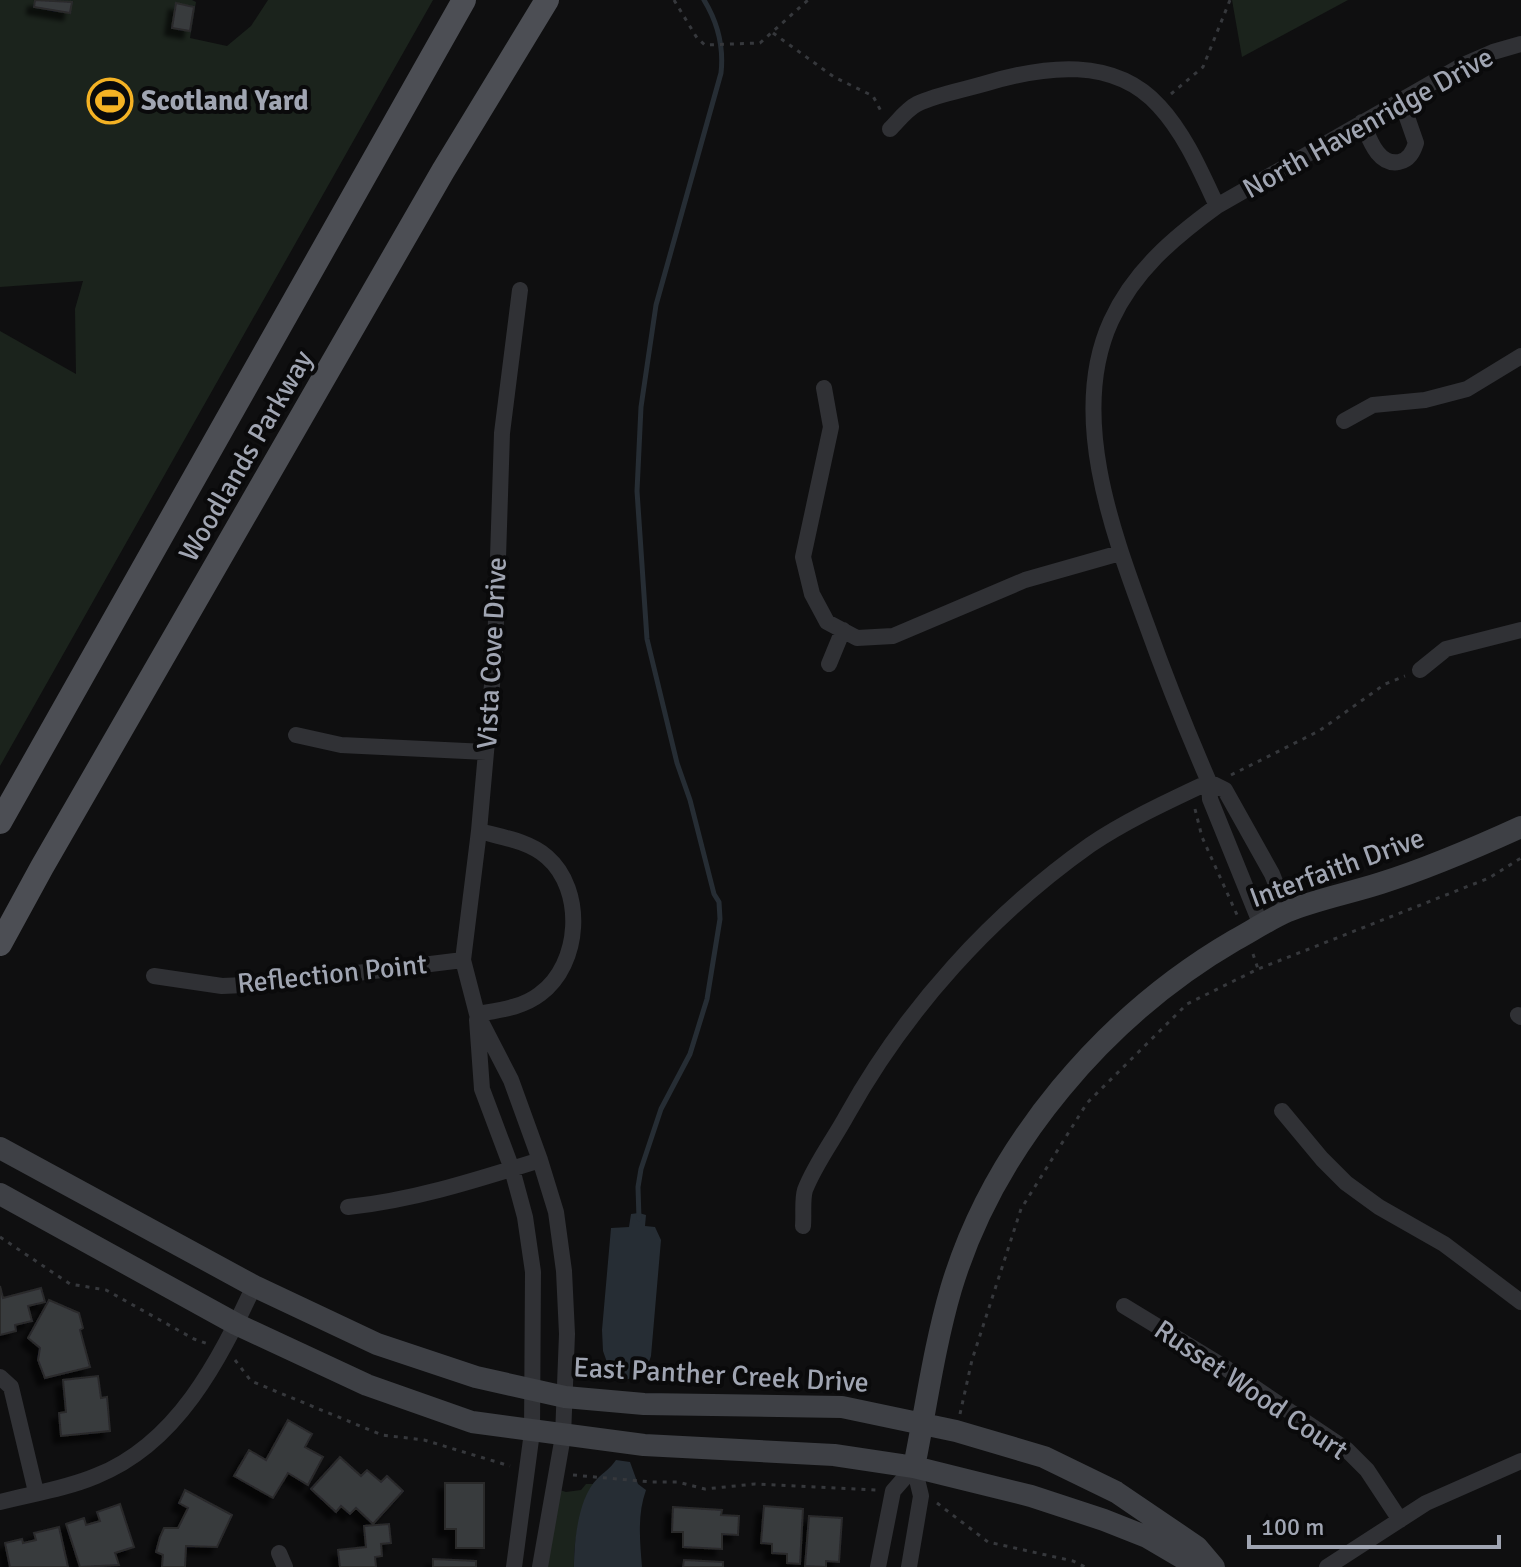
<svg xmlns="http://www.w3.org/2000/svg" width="1521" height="1567" font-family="Signika,sans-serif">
	<defs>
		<filter id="shadow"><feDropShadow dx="-7" dy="7" stdDeviation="2" flood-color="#0009"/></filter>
	</defs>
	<rect width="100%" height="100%" fill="#0f0f10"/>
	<path fill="#1b231c" d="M 0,0 L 192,0 L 196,2 L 190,38 L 227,46 L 251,26 L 268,0 L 433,0 L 0,766 L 0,331 L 76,374 L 75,309 L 83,281 L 0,287 Z
		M 1232,0 L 1348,0 L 1242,57 Z
		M 586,1484 L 595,1484 C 581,1510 573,1538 574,1567 L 547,1567 L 560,1490 L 566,1492 L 581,1490 Z"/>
	<path fill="#262d34" d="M 639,1213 L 646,1215 L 645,1226 L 655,1227 L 661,1240 L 651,1356 C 646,1373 636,1378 620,1381 L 609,1368 L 603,1351 L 602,1330 L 611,1228 L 629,1227 L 631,1214 Z
		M 616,1460 L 630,1462 L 638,1484 L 646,1490 C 637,1515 640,1541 642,1567 L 574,1567 C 574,1542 578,1498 597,1479 C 604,1472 610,1469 616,1460 Z"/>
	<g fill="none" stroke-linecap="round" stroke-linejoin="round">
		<path stroke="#262d34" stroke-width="5" d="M 639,1219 L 638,1187 L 641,1169 L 661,1109 L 690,1054 L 707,999 L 720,919 L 719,902 L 714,894 L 690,800 L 677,763 L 647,639 L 637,491 L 641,407 L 656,305 L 721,73 C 724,46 718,23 704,0"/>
	</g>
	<path fill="#393a3e" stroke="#29292c" stroke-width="2" filter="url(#shadow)" d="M 35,0 L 72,2 L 70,13 L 34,7 Z
		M 176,3 L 194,7 L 190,31 L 172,28 Z
		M 0,1286 L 3,1298 L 41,1288 L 45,1302 L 28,1306 L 32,1321 L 15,1325 L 16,1331 L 0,1335 Z
		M 49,1300 L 79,1313 L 83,1328 L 80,1330 L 90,1367 L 45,1378 L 38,1360 L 40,1348 L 28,1338 Z
		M 98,1376 L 101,1398 L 107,1397 L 110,1431 L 61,1436 L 59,1413 L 66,1412 L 63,1380 Z
		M 288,1420 L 312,1434 L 305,1447 L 323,1457 L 308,1485 L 288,1473 L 273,1498 L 234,1476 L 249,1450 L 266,1460 Z
		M 340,1457 L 361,1476 L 367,1470 L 381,1482 L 387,1476 L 403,1491 L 373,1524 L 356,1508 L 350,1514 L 341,1506 L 336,1512 L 311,1489 Z
		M 445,1483 L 484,1483 L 484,1548 L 456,1548 L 456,1529 L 445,1529 Z
		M 185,1490 L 232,1515 L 217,1547 L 186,1546 L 185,1567 L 162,1567 L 163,1555 L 156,1552 L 160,1537 L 164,1528 L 178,1528 L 188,1508 L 179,1503 Z
		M 120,1504 L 134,1547 L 115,1553 L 119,1565 L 80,1567 L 66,1524 L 84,1518 L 86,1525 L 100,1521 L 97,1512 Z
		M 764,1506 L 803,1509 L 800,1564 L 787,1563 L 787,1554 L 772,1553 L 772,1544 L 761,1543 Z
		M 673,1507 L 722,1510 L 721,1515 L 739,1516 L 738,1535 L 722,1534 L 722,1549 L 683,1547 L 683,1532 L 672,1532 Z
		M 809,1516 L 842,1518 L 839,1562 L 826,1561 L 826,1567 L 805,1566 Z
		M 389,1524 L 391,1543 L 381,1544 L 382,1556 L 375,1557 L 376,1567 L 340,1567 L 338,1550 L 366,1547 L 364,1526 Z
		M 59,1527 L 68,1567 L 10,1567 L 5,1543 L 22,1539 L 23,1543 L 36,1540 L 34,1533 Z
		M 433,1559 L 476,1561 L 476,1567 L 433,1567 Z
		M 684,1560 L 723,1562 L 723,1567 L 683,1567 Z"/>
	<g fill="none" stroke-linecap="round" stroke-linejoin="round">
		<path stroke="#36383c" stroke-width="3" stroke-dasharray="4 6" stroke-linecap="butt" d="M 674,0 L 697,38 L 705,45 L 760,43 L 808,0
			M 773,33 L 834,77 L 873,96 L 883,115
			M 1171,94 L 1203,67 L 1230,0
			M 1231,775 L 1319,731 L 1385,684 L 1405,676
			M 1195,809 L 1202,837 L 1238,917
			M 1253,954 L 1258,969
			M 0,1237 L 70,1284 L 106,1290 L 194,1339 L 208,1344
			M 235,1360 L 251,1381 L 382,1435 L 424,1440 L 510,1466
			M 960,1414 L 972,1360 L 1021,1209 L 1087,1103 L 1187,1004 L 1258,969 L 1489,878 L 1521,858
			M 573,1475 L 651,1482 L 678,1482 L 705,1489 L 755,1484 L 876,1490
			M 937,1503 L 988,1542 L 1073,1561 L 1085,1567"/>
		<path stroke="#303135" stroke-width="16" d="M 1362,122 C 1369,137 1377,166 1399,162 C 1409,160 1413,152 1416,143 L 1401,100
			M 890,129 C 898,121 907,109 917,104 C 938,94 964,90 987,83 C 1044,66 1114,56 1159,106 C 1185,134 1201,172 1217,206
			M 520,290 L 502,433 L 495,651 L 479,831 L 463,960 L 477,1014 L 511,1080 L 540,1160 L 556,1212 L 564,1271 L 567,1334 L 563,1436 L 540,1567
			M 824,388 L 831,427 L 803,557 L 812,594 L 827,622 L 857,638 L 893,636 L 1025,580 L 1120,553
			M 1344,421 L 1373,405 L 1425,400 L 1467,389 L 1521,356
			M 829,664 L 843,630
			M 1420,670 L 1446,649 L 1521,630
			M 296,735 L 341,745 L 486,752
			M 1209,782 L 1225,790 L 1272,874 L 1287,912
			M 1261,925 L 1210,799 L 1209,782 C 1186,729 1165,676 1146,623 C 1113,533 1068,415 1111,321 C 1134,271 1173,238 1217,206 L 1463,65 L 1493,52 L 1521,44
			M 154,976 L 222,986 L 267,984 L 463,960
			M 477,1014 C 499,1010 522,1008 540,994 C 581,964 585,890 547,857 C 529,841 501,837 479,831
			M 1518,1015 L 1521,1017
			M 477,1020 L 482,1089 L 512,1169 L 525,1217 L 533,1272 L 532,1432 L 514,1567
			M 1282,1111 L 1322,1159 L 1346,1183 L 1379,1207 L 1444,1244 L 1521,1302
			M 348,1207 C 414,1200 476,1180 540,1160
			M 803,1226 C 804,1215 802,1200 805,1190 C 815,1164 834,1139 847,1115 C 906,1009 991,915 1090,845 C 1127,820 1169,801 1209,782
			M 1124,1306 L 1221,1365 L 1347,1450 L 1367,1470 L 1400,1520
			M 0,1377 L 11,1387 L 36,1492
			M 0,1502 C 31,1494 65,1489 96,1476 C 177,1444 219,1361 254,1286
			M 279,1553 L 285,1567
			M 878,1567 L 893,1491 L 914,1467
			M 909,1567 L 921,1496 L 914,1467
			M 1327,1567 L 1426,1503 L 1521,1461"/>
		<path stroke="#3e4045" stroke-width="22" d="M 0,1148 L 254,1286 L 377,1344 L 476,1377 L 565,1397 L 644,1404 L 842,1407 L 956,1431 L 1044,1457 L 1116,1492 L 1197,1547 L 1214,1567
			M 0,1194 L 236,1324 L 367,1385 L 472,1422 L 644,1445 L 834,1455 L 914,1467 L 1031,1496 L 1104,1520 L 1147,1537 L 1198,1567
			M 914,1467 C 926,1408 934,1347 951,1289 C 994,1145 1106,1015 1235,940 C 1253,930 1270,919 1288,911 C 1318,899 1350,893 1381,883 C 1429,868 1475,848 1521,827"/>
		<path stroke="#4c4e54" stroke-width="24" d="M 0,822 L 464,0
			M 0,944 L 42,867 L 443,171 L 547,0"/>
	</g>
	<defs>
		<g id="stadium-ring" transform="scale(2.3)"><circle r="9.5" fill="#0a0a0b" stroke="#f4b224" stroke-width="1.5"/><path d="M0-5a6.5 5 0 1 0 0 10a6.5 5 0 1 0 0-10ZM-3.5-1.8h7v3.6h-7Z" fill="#f4b224"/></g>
	</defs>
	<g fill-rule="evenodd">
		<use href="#stadium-ring" x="110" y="101"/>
	</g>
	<g text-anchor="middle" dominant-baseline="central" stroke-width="8" stroke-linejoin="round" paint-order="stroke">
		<g font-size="28" font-weight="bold" fill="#a0a5b2" stroke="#0a0a0b" text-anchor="start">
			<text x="141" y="101">Scotland Yard</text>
		</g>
		<g font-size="28" fill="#a0a5b2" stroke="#0a0a0b">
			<text transform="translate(1368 123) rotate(-29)">North Havenridge Drive</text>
			<text transform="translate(246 456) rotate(-60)">Woodlands Parkway</text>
			<text transform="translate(492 653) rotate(-87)">Vista Cove Drive</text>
			<text transform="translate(1337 868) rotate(-20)">Interfaith Drive</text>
			<text transform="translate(332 974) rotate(-6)">Reflection Point</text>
			<text transform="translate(721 1375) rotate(3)">East Panther Creek Drive</text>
			<text transform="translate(1251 1390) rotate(34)">Russet Wood Court</text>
		</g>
	</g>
	<path d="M1249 1535v12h250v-12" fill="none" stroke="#a0a5b2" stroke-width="4"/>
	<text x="1261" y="1535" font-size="24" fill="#a0a5b2" stroke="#0a0a0b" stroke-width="6" paint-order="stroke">100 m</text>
</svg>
